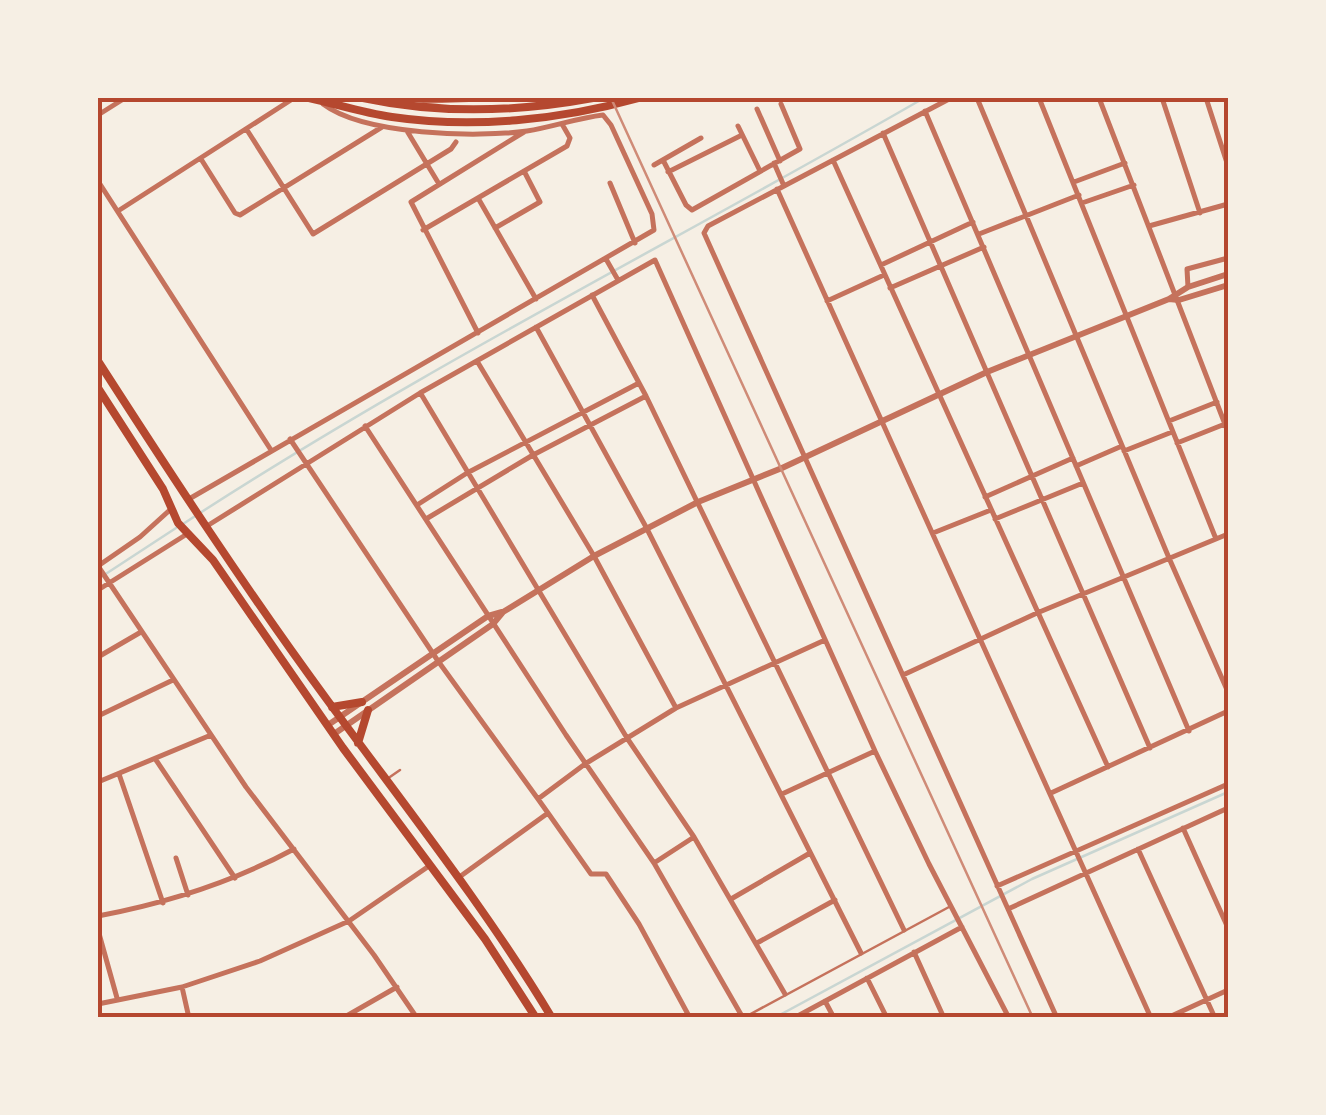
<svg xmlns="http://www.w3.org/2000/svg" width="1326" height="1115" font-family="'Playfair Display',serif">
	<rect width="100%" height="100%" fill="#f6efe4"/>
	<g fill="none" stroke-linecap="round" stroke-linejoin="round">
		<path stroke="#c9d6d2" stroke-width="2.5" d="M 183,524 C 422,368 678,240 924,98
			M 98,579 L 176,528
			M 774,1018 L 1032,879 L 1228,792"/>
		<path stroke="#c5725c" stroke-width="2.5" d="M 387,779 L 400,770
			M 745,1017 L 949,907"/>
		<path stroke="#c5725c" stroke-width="5" d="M 401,98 L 428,101 L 513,98
			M 951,98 L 708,226 L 704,233 L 1057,1018
			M 977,98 L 1169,558 L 1228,692
			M 1039,98 L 1216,539
			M 1099,98 L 1228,432
			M 1162,98 L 1200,213
			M 1206,98 L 1228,166
			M 757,109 L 780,161
			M 925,111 L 1189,731
			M 98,115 L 125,98
			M 738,126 L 760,171
			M 247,130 L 313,234 L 451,149 L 456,142
			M 407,131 L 439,184
			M 883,133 L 1150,748
			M 201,159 L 235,213 L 240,215 L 382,127
			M 663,160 L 686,205 L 692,210 L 800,149 L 781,104
			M 833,160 L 1108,767
			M 774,163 L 784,186
			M 654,165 L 701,138
			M 668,172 L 742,135
			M 98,181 L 271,450
			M 1074,182 L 1125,163
			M 610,183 L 635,243
			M 777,189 L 1151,1018
			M 478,198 L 536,299
			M 1082,203 L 1134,185
			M 118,211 L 294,98
			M 1149,226 L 1228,204
			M 495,228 L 540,202 L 524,171
			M 423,230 L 567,146 L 570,138 L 562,124
			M 979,234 L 1079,195
			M 606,259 L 618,280
			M 881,265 L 973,222
			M 1188,287 L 1187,269 L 1228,258
			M 890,288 L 984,247
			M 592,295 L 646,396 L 904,930
			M 827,301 L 884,275
			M 536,327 L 646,527 L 861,953
			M 478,333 L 411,202 L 524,132
			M 477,361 L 594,556 L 676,708
			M 421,394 L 627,738 L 694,837 L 785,994
			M 1169,421 L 1217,402
			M 365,426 L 566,735 L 654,863 L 743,1018
			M 290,439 L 438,661 L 538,799
			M 1177,443 L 1225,424
			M 1124,451 L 1172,432
			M 1076,466 L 1122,446
			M 985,497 L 1073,458
			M 189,499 L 654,230 L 652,214 L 611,125 L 603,115 C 577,118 553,127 527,131 C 477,138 364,135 323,104
			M 417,505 L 467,473 L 639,383
			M 426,519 L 533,455 L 646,396
			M 995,519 L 1083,483
			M 207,526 L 420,393 L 655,260 L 875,751 L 929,864 L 1009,1018
			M 933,533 L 991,510
			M 98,566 L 246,787 L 374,955 L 417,1018
			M 98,566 L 140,537 L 171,509
			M 98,590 L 187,534
			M 98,657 L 141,632
			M 903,675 L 1037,613 L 1228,534
			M 98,716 L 173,680
			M 156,760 L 235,878
			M 119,774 L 163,903
			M 98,782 L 211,735
			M 1051,793 L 1228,711
			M 782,794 L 875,751
			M 548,813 L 591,874 L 606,874 L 639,924 L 690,1018
			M 1183,828 L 1228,928
			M 1138,849 L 1215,1018
			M 176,858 L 188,895
			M 654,863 L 694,837
			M 458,878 L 548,813 L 538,799 L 585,764 L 676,708 L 825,640
			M 997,886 L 1228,784
			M 731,899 L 810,853
			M 1008,909 L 1228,808
			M 98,916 C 167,903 231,883 294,849
			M 98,930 L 117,998
			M 757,943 L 835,900
			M 914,952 L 944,1018
			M 867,978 L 887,1018
			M 182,987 L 189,1018
			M 825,1001 L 834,1018
			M 98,1004 L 182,987 L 260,961 L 349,921 L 429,866
			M 343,1018 L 397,987
			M 794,1018 L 962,927
			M 1167,1018 L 1228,990"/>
		<path stroke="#c5725c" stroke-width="6" d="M 1169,299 L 1179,300 L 1228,285
			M 328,725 L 488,616 L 502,612
			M 334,734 L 493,624 L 503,612 L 594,556 L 698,502 L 782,468 L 987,372 L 1169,299 L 1188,287 L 1228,274"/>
		<path stroke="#b5482f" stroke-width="8" d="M 309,98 C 336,104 364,113 392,117 C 473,129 560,120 639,98
			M 363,98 C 438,114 517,112 593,98
			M 98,361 C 172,476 247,591 328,701 C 404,805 485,907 552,1018
			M 98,388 L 163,489 L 178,523 L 213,560 L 343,748 L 485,939 L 536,1018
			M 332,707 L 362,702
			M 358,743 L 368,710"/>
		<path stroke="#cf8b77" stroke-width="2.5" d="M 611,98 L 1033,1018"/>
	</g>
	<rect width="1326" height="1115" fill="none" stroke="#f6efe4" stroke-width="200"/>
	<rect x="100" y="100" width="1126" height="915" fill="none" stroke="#b5482f" stroke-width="4"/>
</svg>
